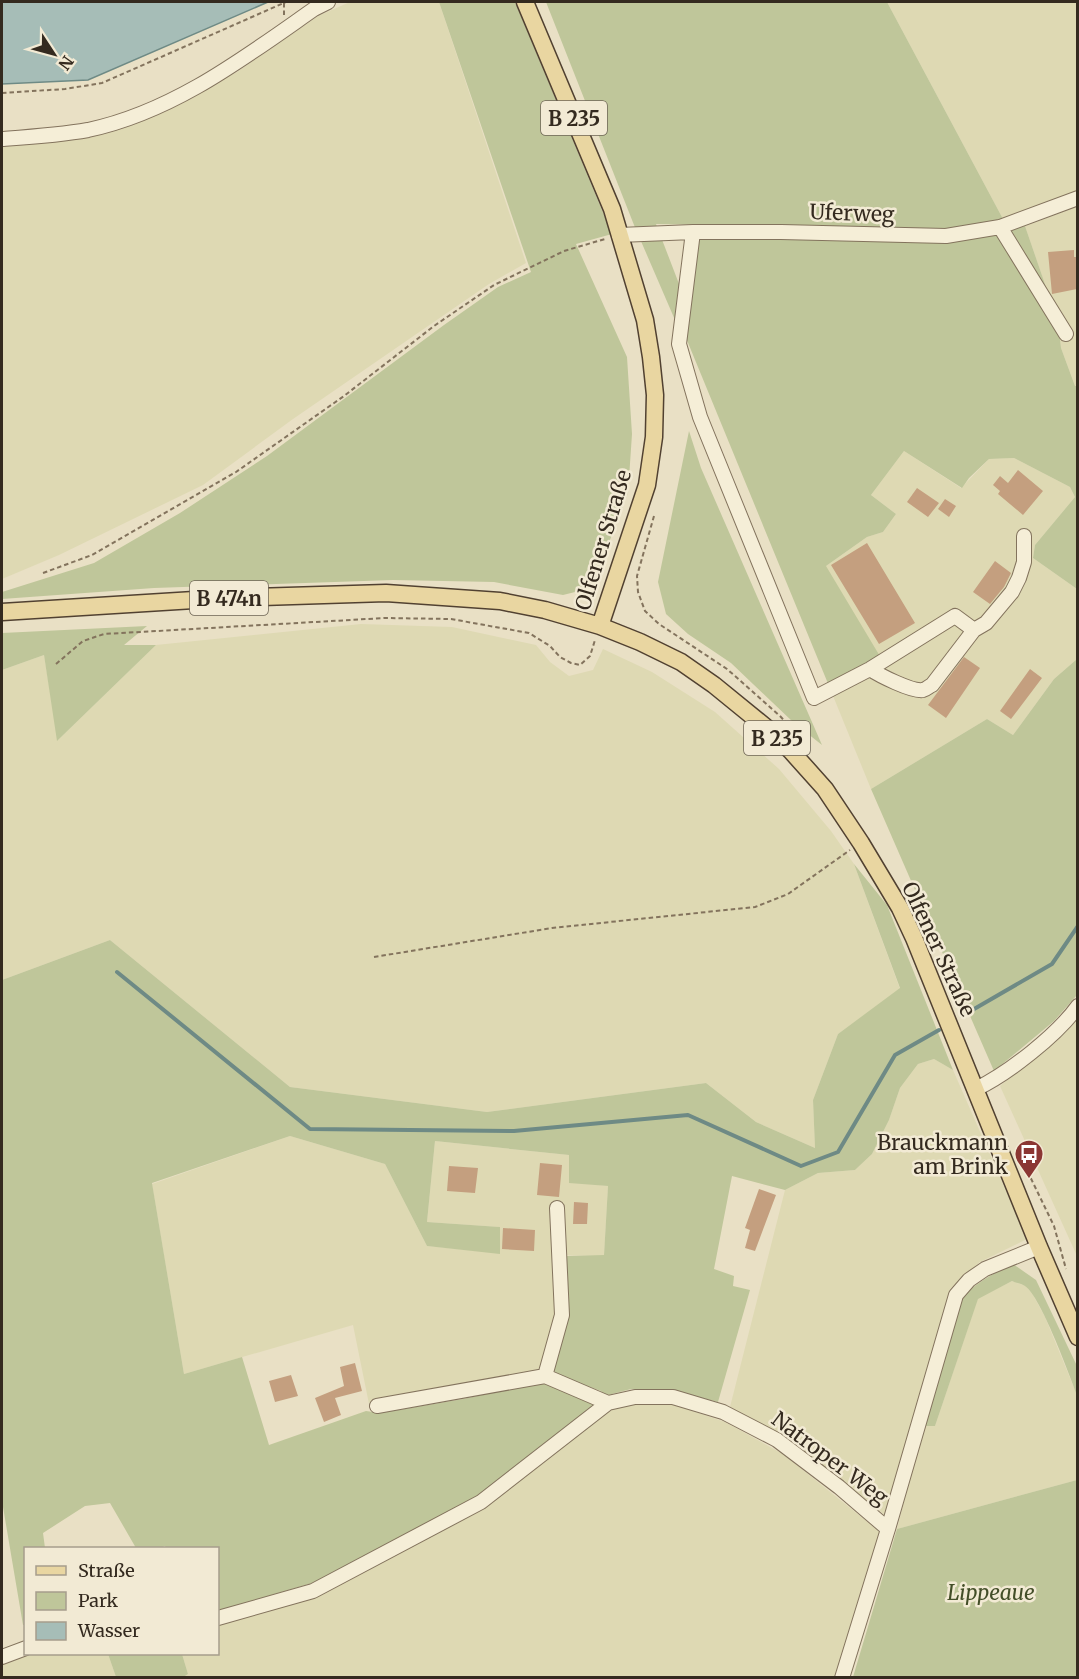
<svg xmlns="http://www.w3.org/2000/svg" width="1079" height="1679" font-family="Merriweather,serif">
	<rect width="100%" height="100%" fill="#e9e0c5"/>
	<path fill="#ded9b3" d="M 350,2 L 439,2 L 526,263 L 489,284 L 293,419 L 203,485 L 59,555 L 2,579 L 2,146 L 40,143 L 89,135 L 188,98 L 237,72 L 318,16 Z
		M 887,2 L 1077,2 L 1077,192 L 1003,219 Z
		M 1077,207 L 1077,386 L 1075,386 L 1061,348 L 1058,322 L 1025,226 Z
		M 904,451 L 961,488 L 989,459 L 1014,458 L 1070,487 L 1075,497 L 1035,545 L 1033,558 L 1077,589 L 1077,659 L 1054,679 L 1013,735 L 987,719 L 871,789 L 829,686 L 826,566 L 867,537 L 883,532 L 896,514 L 871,495 Z
		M 361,624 L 452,627 L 536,645 L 550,662 L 569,676 L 593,670 L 603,649 L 652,672 L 715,712 L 779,769 L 831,831 L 854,864 L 900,989 L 838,1034 L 813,1100 L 815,1148 L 756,1122 L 706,1083 L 487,1112 L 290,1087 L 110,940 L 2,980 L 2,670 L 44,655 L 58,740 L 156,645 Z
		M 1077,1017 L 1077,1256 L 1000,1086 L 1075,1022 Z
		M 934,1059 L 953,1070 L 1027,1239 L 980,1262 L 950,1289 L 885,1515 L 785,1438 L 730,1407 L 785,1190 L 818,1173 L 855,1170 L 872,1154 L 889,1120 L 900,1088 L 918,1064 Z
		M 290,1136 L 385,1164 L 427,1246 L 500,1253 L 500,1227 L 427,1222 L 435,1141 L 569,1155 L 569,1182 L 608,1186 L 604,1256 L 554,1255 L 556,1313 L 541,1370 L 369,1404 L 353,1325 L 184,1374 L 152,1184 Z
		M 1012,1281 L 1026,1286 L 1033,1295 L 1045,1317 L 1077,1395 L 1077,1480 L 897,1529 L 923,1426 L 935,1426 L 978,1298 Z
		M 637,1404 L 675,1405 L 725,1422 L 783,1454 L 880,1532 L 835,1677 L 182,1678 L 188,1674 L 182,1654 L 218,1654 L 218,1625 L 311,1598 L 612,1408 Z
		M 27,1654 L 108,1654 L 116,1677 L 2,1677 L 2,1663 Z"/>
	<path fill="#bfc69a" d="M 439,2 L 515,2 L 612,234 L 576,244 L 627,357 L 632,434 L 628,493 L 598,571 L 583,590 L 563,595 L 494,582 L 393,580 L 154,588 L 2,599 L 2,592 L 94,563 L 180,513 L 267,456 L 444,325 L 498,287 L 531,272 Z
		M 546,2 L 887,2 L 1003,219 L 947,229 L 656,224 L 681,289 L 675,320 L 634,225 Z
		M 1025,226 L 1058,322 L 1061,348 L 1075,386 L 1077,386 L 1077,589 L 1033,558 L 1035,545 L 1075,497 L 1070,487 L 1014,458 L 989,459 L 969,478 L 962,488 L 904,451 L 871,495 L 896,514 L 883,532 L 867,537 L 826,566 L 881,658 L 829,686 L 684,333 L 698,237 L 951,243 Z
		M 689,431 L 701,468 L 822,745 L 793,722 L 731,663 L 688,634 L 666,614 L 658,582 Z
		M 147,626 L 124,645 L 156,645 L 57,741 L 44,655 L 2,670 L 2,633 Z
		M 1077,659 L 1077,995 L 1054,1021 L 994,1071 L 871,789 L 987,719 L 1013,735 L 1054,679 Z
		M 854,864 L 887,905 L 953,1070 L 934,1059 L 918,1064 L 900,1088 L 889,1120 L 872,1154 L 855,1170 L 818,1173 L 785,1190 L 732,1176 L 714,1269 L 734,1276 L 733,1286 L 750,1290 L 718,1402 L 671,1390 L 631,1389 L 604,1396 L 601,1391 L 551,1373 L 566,1313 L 567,1256 L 604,1255 L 608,1186 L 569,1183 L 569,1155 L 435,1141 L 427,1222 L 500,1227 L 500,1254 L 427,1246 L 385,1164 L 290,1136 L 152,1183 L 184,1374 L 242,1357 L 269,1445 L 366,1411 L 380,1413 L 463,1399 L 543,1382 L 594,1405 L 476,1498 L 312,1583 L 218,1611 L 218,1548 L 166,1548 L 165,1546 L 160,1548 L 136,1548 L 110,1503 L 85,1506 L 43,1533 L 45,1548 L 26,1548 L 26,1625 L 23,1625 L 2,1501 L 2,980 L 110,940 L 290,1087 L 487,1112 L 706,1083 L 756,1122 L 815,1148 L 813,1100 L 838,1034 L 900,988 Z
		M 1013,1264 L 1036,1280 L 1077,1366 L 1077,1395 C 1069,1374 1041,1297 1025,1286 C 1022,1284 1016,1283 1012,1281 L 978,1299 L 935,1426 L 923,1426 L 960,1299 C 976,1283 992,1274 1013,1264 Z
		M 1077,1480 L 1077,1677 L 853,1677 L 897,1529 Z
		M 108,1654 L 182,1654 L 188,1674 L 182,1678 L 116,1677 Z"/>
	<path fill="#a6bdb7" stroke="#6e8a85" stroke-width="1.5" d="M 2,2 L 268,2 L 88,80 L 2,84 Z"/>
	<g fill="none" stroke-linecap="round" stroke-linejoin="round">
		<path stroke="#6e8a85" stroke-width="4" d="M 117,972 L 310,1129 L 514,1131 L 688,1115 L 801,1166 L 838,1152 L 895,1055 L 939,1030
			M 962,1016 L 1052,964 L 1078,926"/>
	</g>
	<path fill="#c49f7f" d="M 1074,250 L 1074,257 L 1077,257 L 1077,289 L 1052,294 L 1048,252 Z
		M 1018,470 L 1043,491 L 1023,515 L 998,494 L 1000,491 L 993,485 L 1000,476 L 1008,483 Z
		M 917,488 L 939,503 L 928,517 L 907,502 Z
		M 945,499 L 956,506 L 949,517 L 938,509 Z
		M 867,543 L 915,623 L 879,644 L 831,565 Z
		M 995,561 L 1011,573 L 1004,587 L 990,604 L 973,592 Z
		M 964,657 L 980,668 L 946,718 L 928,705 Z
		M 1030,669 L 1042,678 L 1011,719 L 1000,711 Z
		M 540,1163 L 562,1165 L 559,1197 L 537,1195 Z
		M 449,1166 L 478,1168 L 475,1193 L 447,1191 Z
		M 759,1189 L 776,1195 L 755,1251 L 745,1248 L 750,1230 L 745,1228 Z
		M 574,1202 L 588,1203 L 587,1224 L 573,1224 Z
		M 503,1228 L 535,1230 L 534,1251 L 502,1249 Z
		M 355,1363 L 362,1391 L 335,1398 L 341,1415 L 324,1422 L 315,1398 L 344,1386 L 340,1367 Z
		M 291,1375 L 298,1396 L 275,1402 L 269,1381 Z"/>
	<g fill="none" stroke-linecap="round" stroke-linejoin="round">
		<g stroke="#83735d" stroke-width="16">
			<path id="minor" d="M 2,139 C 30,137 60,135 88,130 C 173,112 244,58 314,9 L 328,2
				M 1000,227 L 1066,334
				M 693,232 L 679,344 L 700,417 L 814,698 L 870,669 L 955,616 L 974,630
				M 619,235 L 693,232 L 781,232 L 946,236 L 1000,227 L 1078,198
				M 870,669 C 879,675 912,692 923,690 C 927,689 929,686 932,685 L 974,630 L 986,623 L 1012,592 L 1019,578 L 1024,562 L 1024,536
				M 976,1089 C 1009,1073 1057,1035 1078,1006
				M 545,1376 L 562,1315 L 557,1208
				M 377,1406 L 545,1376 L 608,1403
				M 218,1618 L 313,1591 L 481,1502 L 608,1403 L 635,1397 L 673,1397 L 723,1412 L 777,1440 L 839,1487 L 888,1529 L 956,1295 L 969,1280 L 985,1269 L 1039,1247
				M 2,1657 L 26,1648
				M 842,1678 L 888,1529"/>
		</g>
		<g stroke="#514131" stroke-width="19">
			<path id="major" d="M 525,2 L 612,209 L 645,320 L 651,357 L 655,395 L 654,437 L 647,485 L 600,626
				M 2,612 L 226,598 L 386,593 L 500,601 L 545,610 L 600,626 L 640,642 L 681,662 L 714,685 L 768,729 L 791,751 L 825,789 L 861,843 L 900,908 L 914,938 L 1039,1247 L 1078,1337"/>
		</g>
		<path stroke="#83735d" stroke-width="2" stroke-dasharray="4.5 3" stroke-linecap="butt" d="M 284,3 L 284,15
			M 2,93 L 65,89 L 102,83 L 286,2
			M 654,516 L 637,576 L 638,592 L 645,611 L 659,624 L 727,669 L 780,716 L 807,745
			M 43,573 L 92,555 L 236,472 L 344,396 L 434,326 L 494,285 L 564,251 L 605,239
			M 56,664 L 83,641 L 104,634 L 385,618 L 451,619 L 529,633 L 550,646 L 560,657 L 571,663 L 580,665 L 590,656 L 595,640
			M 374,957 L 552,928 L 755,907 L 788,894 L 850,850
			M 1021,1158 L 1054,1226 L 1066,1269"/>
		<use href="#minor" stroke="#f5eed7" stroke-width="14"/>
		<use href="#major" stroke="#e9d6a1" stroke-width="16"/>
	</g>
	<defs>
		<g id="bus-pin" transform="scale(1.5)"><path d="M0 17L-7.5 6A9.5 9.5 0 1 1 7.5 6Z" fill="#8b3633" stroke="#f2ead4"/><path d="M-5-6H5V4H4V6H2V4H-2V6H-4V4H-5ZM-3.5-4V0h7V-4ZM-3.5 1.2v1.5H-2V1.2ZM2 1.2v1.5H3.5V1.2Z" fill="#fff"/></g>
	</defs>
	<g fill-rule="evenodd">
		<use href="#bus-pin" x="1029" y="1154"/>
	</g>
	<g text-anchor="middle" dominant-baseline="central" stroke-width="5" stroke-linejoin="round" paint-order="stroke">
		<g fill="#f2ead4" stroke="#6d6455" stroke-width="1.5">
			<rect x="541" y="101" width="66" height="34" rx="4.5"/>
			<rect x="190" y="581" width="78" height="34" rx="4.5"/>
			<rect x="744" y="721" width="66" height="34" rx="4.5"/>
		</g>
		<g font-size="20" font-weight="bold" fill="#342a1f">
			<text x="574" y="118">B 235</text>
			<text x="229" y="598">B 474n</text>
			<text x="777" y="738">B 235</text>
		</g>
		<g font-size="21" fill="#342a1f" stroke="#f2ead4">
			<text transform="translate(852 213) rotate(2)">Uferweg</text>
			<text transform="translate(603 540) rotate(-73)">Olfener Straße</text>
			<text transform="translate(939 949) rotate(65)">Olfener Straße</text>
			<text transform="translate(830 1458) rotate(37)">Natroper Weg</text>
		</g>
		<g font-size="21" fill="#342a1f" stroke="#f2ead4" text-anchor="end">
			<text x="1008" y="1142">Brauckmann<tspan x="1008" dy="24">am Brink</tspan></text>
		</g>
		<g font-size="21" font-style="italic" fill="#434e28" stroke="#f2ead4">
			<text x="991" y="1592">Lippeaue</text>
		</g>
	</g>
	<rect width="1079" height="1679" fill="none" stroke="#342a1f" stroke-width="6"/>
	<rect x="24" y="1547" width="195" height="108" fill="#f2ead4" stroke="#a69d8c" stroke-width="1.5"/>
	<rect x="36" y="1566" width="30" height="9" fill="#e9d6a1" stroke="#a69d8c" stroke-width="1.5"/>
	<text x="78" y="1577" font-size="18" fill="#342a1f">Straße</text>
	<rect x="36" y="1592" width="30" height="18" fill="#bfc69a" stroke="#a69d8c" stroke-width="1.5"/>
	<text x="78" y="1607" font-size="18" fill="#342a1f">Park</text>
	<rect x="36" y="1622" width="30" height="18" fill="#a6bdb7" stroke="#a69d8c" stroke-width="1.5"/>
	<text x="78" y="1637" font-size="18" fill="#342a1f">Wasser</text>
	<g transform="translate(54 54) rotate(126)" stroke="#f2ead4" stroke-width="4.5" paint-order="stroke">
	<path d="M0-4.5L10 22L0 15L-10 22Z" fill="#342a1f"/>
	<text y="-9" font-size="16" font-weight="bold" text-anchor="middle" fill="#342a1f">N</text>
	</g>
</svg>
